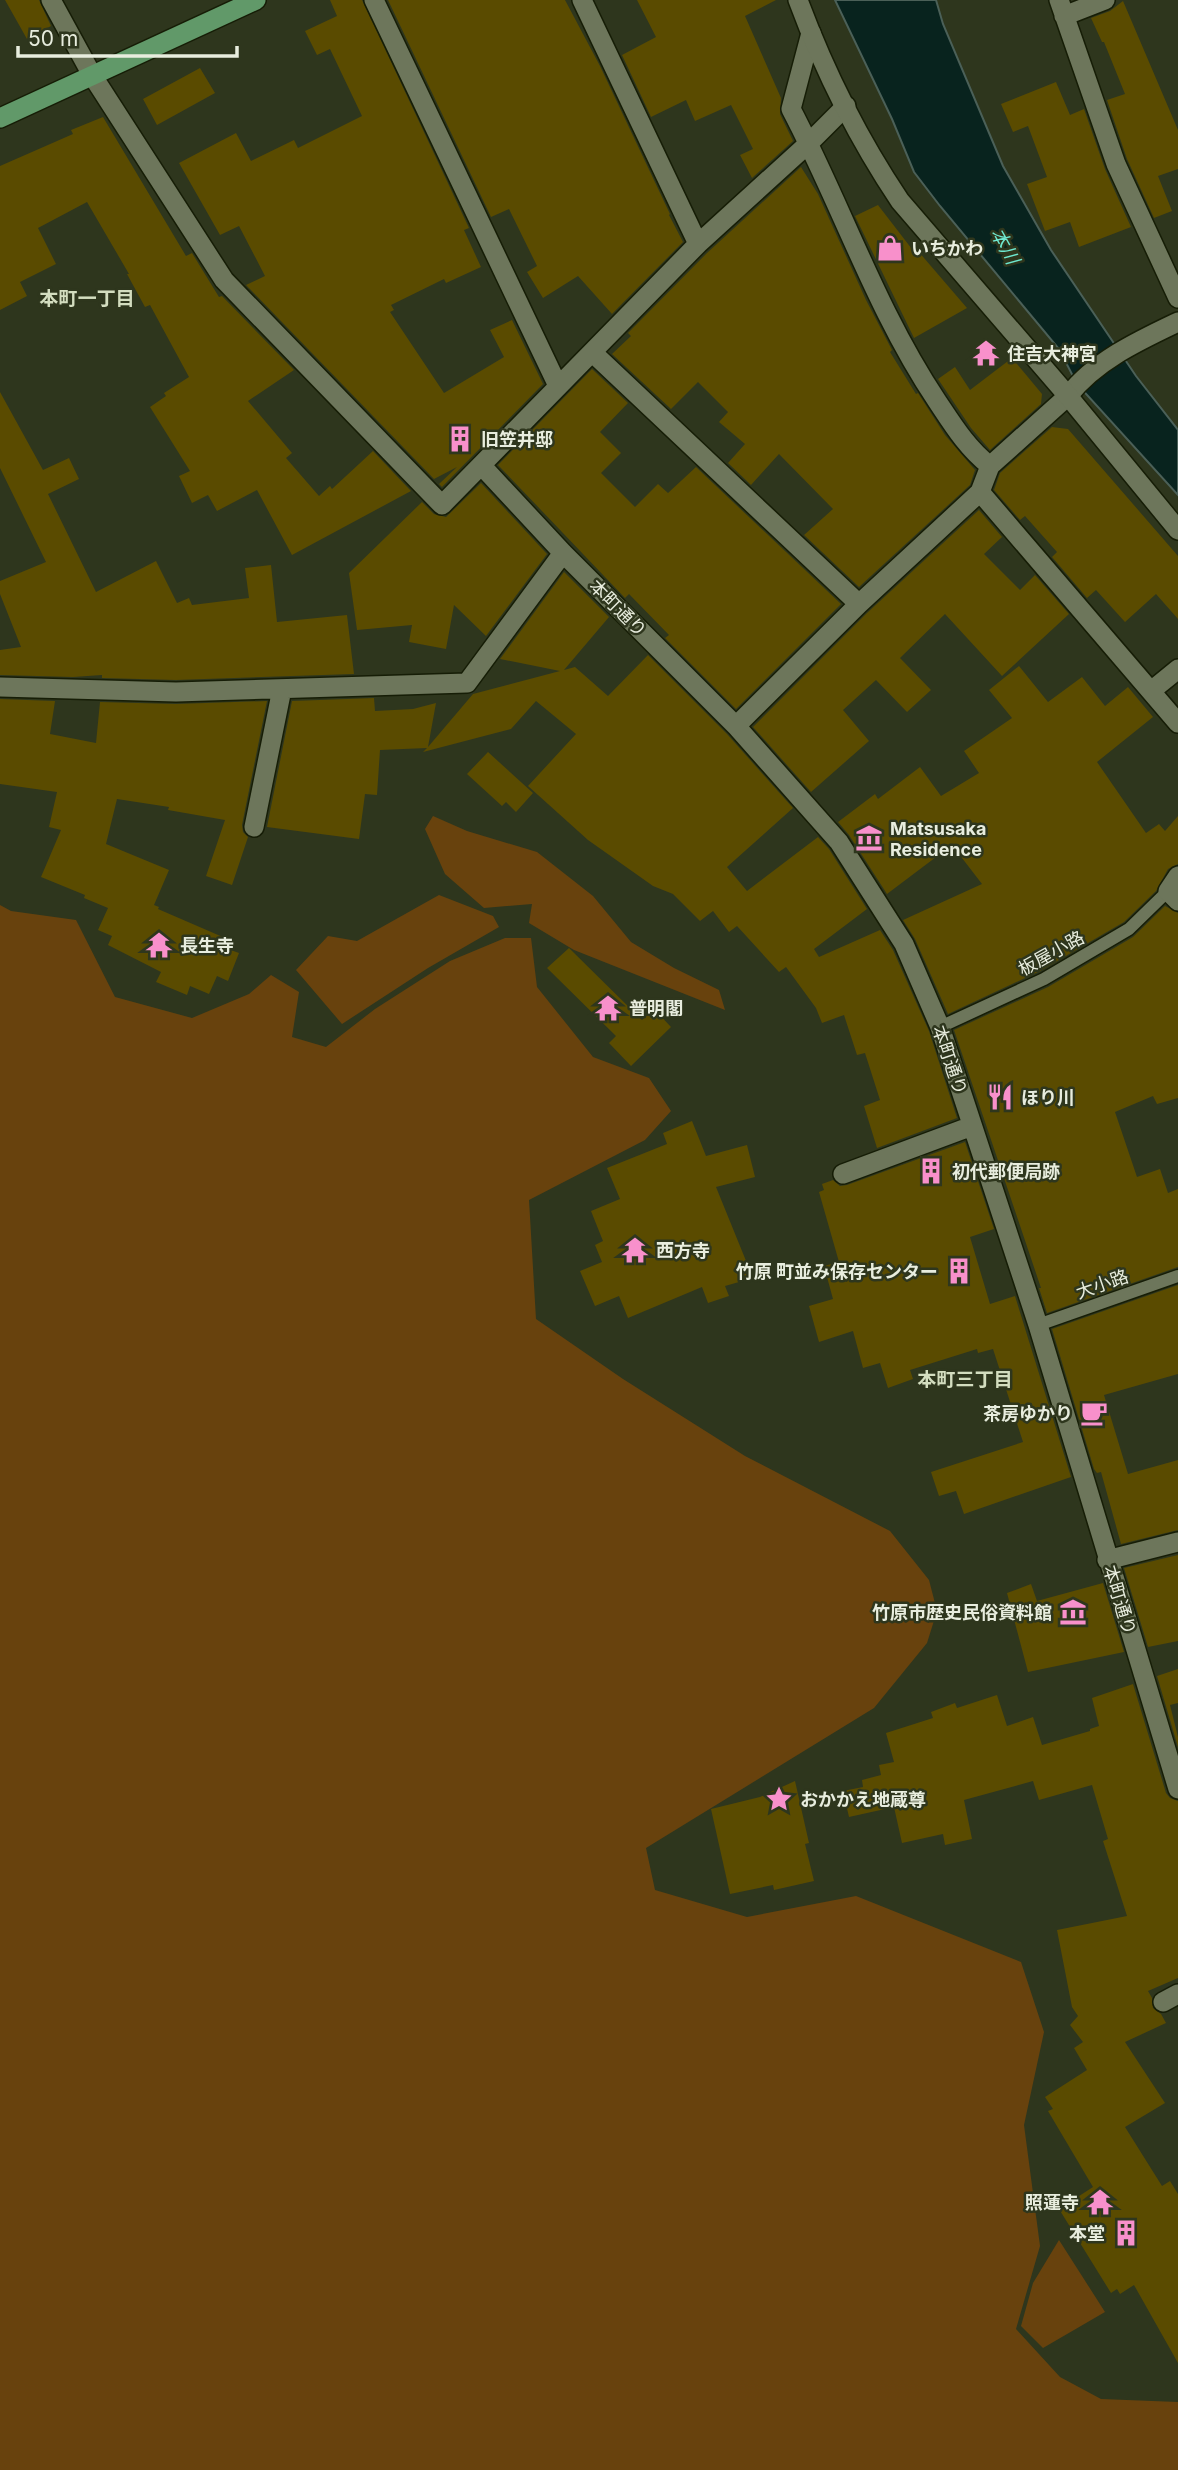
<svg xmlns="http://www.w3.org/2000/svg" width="1178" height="2470" font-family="Inter,'Noto Sans JP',sans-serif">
	<rect width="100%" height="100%" fill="#2e361d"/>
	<path fill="#68420d" d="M 433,816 L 467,831 L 537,852 L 593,896 L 631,942 L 674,968 L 719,990 L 725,1010 L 574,950 L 529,923 L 532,904 L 484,908 L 445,874 L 425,829 Z
		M 439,895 L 493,916 L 499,927 L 428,968 L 342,1024 L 296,970 L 328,936 L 357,941 Z
		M 0,905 L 11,911 L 76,920 L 115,997 L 192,1018 L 249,994 L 271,975 L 299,992 L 292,1037 L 326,1047 L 375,1009 L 450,961 L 505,938 L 531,938 L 537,987 L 593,1057 L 649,1078 L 671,1111 L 645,1140 L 529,1200 L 536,1319 L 623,1379 L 745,1456 L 890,1531 L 929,1580 L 937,1611 L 927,1643 L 874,1708 L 646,1848 L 655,1890 L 747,1917 L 856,1896 L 1021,1962 L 1044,2032 L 1024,2125 L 1040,2246 L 1016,2329 L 1060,2377 L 1101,2399 L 1178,2402 L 1178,2470 L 0,2470 Z
		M 1059,2240 L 1105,2312 L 1043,2348 L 1021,2326 L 1033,2283 Z"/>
	<path fill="#08231e" stroke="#4b6058" stroke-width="2" d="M 835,0 L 936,0 L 943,24 L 1003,166 L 1051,250 L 1136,376 L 1178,430 L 1178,495 L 1077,384 L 1059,349 L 940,206 L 914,172 L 892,119 Z"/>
	<path fill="#5a4b00" d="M 5,0 L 39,0 L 51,26 L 27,39 Z
		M 330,0 L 362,0 L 469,228 L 464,230 L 481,267 L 446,283 L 444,279 L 391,305 L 394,310 L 390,312 L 444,393 L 504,357 L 490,330 L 512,320 L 543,384 L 442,487 L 439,484 L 457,467 L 434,479 L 246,285 L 265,276 L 239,226 L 220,235 L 179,163 L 236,133 L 251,161 L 294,140 L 298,148 L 362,116 L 330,49 L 317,55 L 305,31 L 337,16 Z
		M 388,0 L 565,0 L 600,66 L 670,214 L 669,215 L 683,242 L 612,314 L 578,276 L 543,298 L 527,272 L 537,266 L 509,209 L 491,217 Z
		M 637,0 L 776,0 L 745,16 L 781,98 L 780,114 L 793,141 L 752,178 L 740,155 L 753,149 L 731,105 L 695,121 L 686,100 L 651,117 L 622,55 L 656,37 Z
		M 1123,1 L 1178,130 L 1178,169 L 1158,176 L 1172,211 L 1154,218 L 1127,159 L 1107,100 L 1125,94 L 1104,42 L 1102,42 L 1091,18 L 1110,11 Z
		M 200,68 L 215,93 L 157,125 L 143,99 Z
		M 1056,82 L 1070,115 L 1084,109 L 1105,169 L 1131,227 L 1079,247 L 1070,222 L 1045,231 L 1027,184 L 1047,177 L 1028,126 L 1013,132 L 1001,104 Z
		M 103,117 L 186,256 L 192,253 L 219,297 L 222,296 L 294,370 L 248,401 L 292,453 L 286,458 L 319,496 L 330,486 L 332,489 L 373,451 L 411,491 L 292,555 L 257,490 L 217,511 L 208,495 L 192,503 L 179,476 L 190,471 L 150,407 L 166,396 L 164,393 L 189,377 L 150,305 L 145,307 L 127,274 L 129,274 L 87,202 L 38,228 L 56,264 L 20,282 L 27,296 L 0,310 L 0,166 L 73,134 L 71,130 Z
		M 801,167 L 818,194 L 866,300 L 892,350 L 890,352 L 916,394 L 918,393 L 945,435 L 975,470 L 970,485 L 859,587 L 804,535 L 833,509 L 779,454 L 751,485 L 728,463 L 745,444 L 719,422 L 728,412 L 698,382 L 671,409 L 612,354 L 631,336 L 628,333 L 707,253 Z
		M 878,205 L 915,253 L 918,251 L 967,308 L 914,338 L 855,216 Z
		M 1012,358 L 1042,394 L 1041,404 L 990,450 L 971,428 L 938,379 L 955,367 L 970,390 Z
		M 592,369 L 628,403 L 600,432 L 621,453 L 601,473 L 635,507 L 658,484 L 668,493 L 696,467 L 841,604 L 736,709 L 665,638 L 669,635 L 629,594 L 625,598 L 498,465 Z
		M 0,392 L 43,470 L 69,458 L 79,479 L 48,494 L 96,592 L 156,561 L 177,603 L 189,598 L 192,605 L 249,598 L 245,568 L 271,565 L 277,622 L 347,615 L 354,674 L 176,680 L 102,678 L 102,675 L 73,677 L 0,675 L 0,650 L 21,647 L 0,594 L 0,581 L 46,562 L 0,468 Z
		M 1052,427 L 1068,429 L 1178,556 L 1178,619 L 1156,594 L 1125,622 L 1096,590 L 1087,598 L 1052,557 L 1057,552 L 1025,516 L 1020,520 L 994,490 L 1000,473 Z
		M 481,483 L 547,554 L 486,636 L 454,605 L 446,649 L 409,642 L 412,625 L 357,630 L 349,573 L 422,502 L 434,514 L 446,517 Z
		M 979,510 L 1002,537 L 984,554 L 1020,590 L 1035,575 L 1069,614 L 1002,676 L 945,614 L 900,658 L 931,690 L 907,712 L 876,680 L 843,710 L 869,741 L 811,792 L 753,727 L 867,613 Z
		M 564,572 L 609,617 L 564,670 L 575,667 L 608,696 L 648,655 L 727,734 L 793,808 L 727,867 L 747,891 L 818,837 L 829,849 L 867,909 L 814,949 L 819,957 L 880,930 L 893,950 L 929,1031 L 957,1118 L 877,1148 L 864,1106 L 880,1100 L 865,1053 L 857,1055 L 844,1015 L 822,1023 L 816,1008 L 786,967 L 779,972 L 737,926 L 729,932 L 713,911 L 700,921 L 673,894 L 653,886 L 588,840 L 528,786 L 576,734 L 536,701 L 511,729 L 423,752 L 427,748 L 380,750 L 377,795 L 365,794 L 359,839 L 267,827 L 292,701 L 374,698 L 375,711 L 413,709 L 436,703 L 428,747 L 473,694 L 560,671 L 500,659 Z
		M 1019,666 L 1048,702 L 1082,677 L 1105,706 L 1128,687 L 1153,717 L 1097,762 L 1146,833 L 1159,824 L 1165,831 L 1178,816 L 1178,864 L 1168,869 L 1156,891 L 1124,922 L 1040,971 L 948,1014 L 915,939 L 903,920 L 982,884 L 952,845 L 887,894 L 849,835 L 838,822 L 875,794 L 878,799 L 920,767 L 941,796 L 979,773 L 964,751 L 1012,718 L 989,690 Z
		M 0,699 L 55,701 L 50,734 L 96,743 L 100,702 L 176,704 L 267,701 L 242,825 L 243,832 L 248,837 L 232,885 L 206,876 L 225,820 L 168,810 L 169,807 L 117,799 L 106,844 L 169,870 L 154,905 L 159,907 L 158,909 L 232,941 L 228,949 L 239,953 L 228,981 L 217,976 L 209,994 L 190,986 L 187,995 L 156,982 L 161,972 L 108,945 L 112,936 L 98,930 L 108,908 L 84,898 L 85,895 L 41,877 L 61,830 L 49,827 L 57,792 L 0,784 Z
		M 488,752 L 533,793 L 516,812 L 506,802 L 502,806 L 467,774 Z
		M 1165,906 L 1178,913 L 1178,1098 L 1157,1104 L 1153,1096 L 1115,1112 L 1137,1177 L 1160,1169 L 1168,1193 L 1178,1189 L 1178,1267 L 1047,1313 L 1039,1288 L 1041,1288 L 954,1030 L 1048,987 L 1133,937 Z
		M 569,948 L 642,1020 L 654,1009 L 671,1027 L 631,1066 L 609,1043 L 616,1036 L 547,968 Z
		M 692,1121 L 706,1156 L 747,1145 L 755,1177 L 716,1187 L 753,1278 L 725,1286 L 729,1296 L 708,1303 L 702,1287 L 628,1318 L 619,1296 L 595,1306 L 580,1271 L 602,1262 L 595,1245 L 603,1241 L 591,1211 L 620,1199 L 607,1168 L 667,1144 L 663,1133 Z
		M 965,1142 L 994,1229 L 970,1237 L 990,1304 L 1015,1296 L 1071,1477 L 964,1514 L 956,1491 L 939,1496 L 931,1472 L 1023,1442 L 993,1349 L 978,1353 L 977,1349 L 910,1370 L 913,1379 L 888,1388 L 880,1363 L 863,1368 L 853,1331 L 819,1342 L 809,1306 L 833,1299 L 824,1266 L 839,1262 L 819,1192 L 824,1190 L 822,1184 L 833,1180 L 840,1186 L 847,1185 Z
		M 1178,1285 L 1178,1374 L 1104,1395 L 1128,1474 L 1178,1460 L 1178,1530 L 1121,1544 L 1101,1472 L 1097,1473 L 1094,1469 L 1052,1329 Z
		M 1178,1555 L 1178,1641 L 1148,1647 L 1124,1568 Z
		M 1103,1583 L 1124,1652 L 1028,1672 L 1007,1593 L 1031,1584 L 1037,1601 Z
		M 1178,1669 L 1178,1703 L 1170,1705 L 1178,1737 L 1178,1747 L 1157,1676 Z
		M 1133,1684 L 1166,1793 L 1170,1798 L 1178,1801 L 1178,1978 L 1148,1991 L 1152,1998 L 1153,2008 L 1161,2014 L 1166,2023 L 1125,2042 L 1165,2103 L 1125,2127 L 1162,2186 L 1170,2181 L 1178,2194 L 1178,2363 L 1134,2285 L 1120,2294 L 1117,2289 L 1111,2293 L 1059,2209 L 1093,2187 L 1048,2111 L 1053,2109 L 1045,2097 L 1087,2070 L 1074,2048 L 1083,2042 L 1070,2025 L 1078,2016 L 1072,2007 L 1057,1930 L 1127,1916 L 1103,1841 L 1108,1839 L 1092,1785 L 1039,1800 L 1033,1781 L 964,1800 L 972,1839 L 945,1845 L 943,1834 L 902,1843 L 894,1807 L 849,1817 L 843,1791 L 863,1787 L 862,1780 L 881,1775 L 879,1765 L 894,1762 L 886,1733 L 933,1718 L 931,1712 L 955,1703 L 957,1708 L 997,1695 L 1007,1726 L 1033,1717 L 1042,1745 L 1090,1731 L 1090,1729 L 1099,1726 L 1092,1698 Z
		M 795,1781 L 809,1843 L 805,1844 L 814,1881 L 774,1890 L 773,1885 L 730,1894 L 711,1809 L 760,1797 Z"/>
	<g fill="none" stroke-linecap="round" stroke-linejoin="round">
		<g stroke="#161d06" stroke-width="15">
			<path id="service" d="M 940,1027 L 1044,979 L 1129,929 L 1168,891
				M 1038,1325 L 1178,1276"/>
		</g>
		<g stroke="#161d06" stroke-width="22">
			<path id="minor" d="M 51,0 L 92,75 L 224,280 L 442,505 L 698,244 L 809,143 L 846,106
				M 374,0 L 558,386
				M 582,0 L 698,244
				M 1059,0 L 1116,164 L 1178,298
				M 1064,16 L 1105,0
				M 811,33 L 791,109 C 842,206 876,310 937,401 C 953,425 967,448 990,466
				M 593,353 L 859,604
				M 482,466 L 563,553 L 736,726 L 839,842 L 904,944 L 940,1027 L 1038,1325 L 1178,1789
				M 980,492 L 1178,723
				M 0,687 L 176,692 L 467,683 L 563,553
				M 1151,691 L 1178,669
				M 736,726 L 859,604 L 980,492 L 990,466 L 1068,396 C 1095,361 1138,341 1178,322
				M 254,827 L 282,689
				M 1178,876 L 1168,891 L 1178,901
				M 843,1174 L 972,1126
				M 1107,1560 L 1178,1542
				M 1163,2002 L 1178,1994"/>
		</g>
		<g stroke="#161d06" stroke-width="22">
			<path id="tertiary" d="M 798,0 C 824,70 859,140 900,201 L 1068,396 L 1178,530"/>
		</g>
		<g stroke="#161d06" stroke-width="22">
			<path id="primary" d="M 0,118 L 256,0"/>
		</g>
		<use href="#service" stroke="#6d765b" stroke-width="12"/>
		<use href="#minor" stroke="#6d765b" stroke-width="19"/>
		<use href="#tertiary" stroke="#6d765b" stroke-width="19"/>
		<use href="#primary" stroke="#619969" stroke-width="19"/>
	</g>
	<defs>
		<g id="shop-bare" transform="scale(2.1)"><path d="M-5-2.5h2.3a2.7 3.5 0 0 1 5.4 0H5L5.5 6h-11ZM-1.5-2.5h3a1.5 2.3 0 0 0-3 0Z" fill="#f890cb" stroke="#2e361d" stroke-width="2.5" paint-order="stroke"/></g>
		<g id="temple-bare" transform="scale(2.1)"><path d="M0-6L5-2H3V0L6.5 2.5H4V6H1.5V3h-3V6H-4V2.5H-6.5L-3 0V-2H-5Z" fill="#f890cb" stroke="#2e361d" stroke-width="2.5" paint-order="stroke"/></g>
		<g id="building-bare" transform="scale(2.1)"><path d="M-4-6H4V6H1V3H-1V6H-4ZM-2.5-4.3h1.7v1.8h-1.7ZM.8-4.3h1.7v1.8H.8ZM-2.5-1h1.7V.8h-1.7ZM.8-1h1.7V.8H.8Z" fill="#f890cb" stroke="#2e361d" stroke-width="2.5" paint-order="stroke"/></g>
		<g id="museum-bare" transform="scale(2.1)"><path d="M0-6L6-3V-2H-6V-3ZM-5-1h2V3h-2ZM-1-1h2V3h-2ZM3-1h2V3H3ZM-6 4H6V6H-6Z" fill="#f890cb" stroke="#2e361d" stroke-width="2.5" paint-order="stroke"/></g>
		<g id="restaurant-bare" transform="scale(2.1)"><path d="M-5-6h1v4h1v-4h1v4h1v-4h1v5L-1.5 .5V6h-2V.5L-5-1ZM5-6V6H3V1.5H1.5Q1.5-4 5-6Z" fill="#f890cb" stroke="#2e361d" stroke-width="2.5" paint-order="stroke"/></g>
		<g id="cafe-bare" transform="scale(2.1)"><path d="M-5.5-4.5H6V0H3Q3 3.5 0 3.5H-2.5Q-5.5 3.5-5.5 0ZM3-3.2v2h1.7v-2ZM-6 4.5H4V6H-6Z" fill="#f890cb" stroke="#2e361d" stroke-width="2.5" paint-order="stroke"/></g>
		<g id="sight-bare" transform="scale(2.1)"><path d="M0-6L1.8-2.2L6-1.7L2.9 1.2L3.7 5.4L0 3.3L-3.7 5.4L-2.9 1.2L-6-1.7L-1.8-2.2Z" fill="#f890cb" stroke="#2e361d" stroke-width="2.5" paint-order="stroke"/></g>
	</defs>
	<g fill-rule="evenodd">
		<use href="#shop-bare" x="890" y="248"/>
		<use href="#temple-bare" x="986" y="353"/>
		<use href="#building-bare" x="460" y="439"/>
		<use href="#museum-bare" x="869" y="838"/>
		<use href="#temple-bare" x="159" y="945"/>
		<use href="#temple-bare" x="608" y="1008"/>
		<use href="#restaurant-bare" x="1000" y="1097"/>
		<use href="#building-bare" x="931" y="1171"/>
		<use href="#temple-bare" x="635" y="1250"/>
		<use href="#building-bare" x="959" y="1271"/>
		<use href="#cafe-bare" x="1094" y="1413"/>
		<use href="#museum-bare" x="1073" y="1612"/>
		<use href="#sight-bare" x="779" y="1799"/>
		<use href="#temple-bare" x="1100" y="2202"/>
		<use href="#building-bare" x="1126" y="2233"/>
	</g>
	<g text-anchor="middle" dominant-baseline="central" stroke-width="5" stroke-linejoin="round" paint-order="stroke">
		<g font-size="18" font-weight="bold" fill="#e8edde" stroke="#2e361d" text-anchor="start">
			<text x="911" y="248">いちかわ</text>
			<text x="1007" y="353">住吉大神宮</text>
			<text x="481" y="439">旧笠井邸</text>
			<text x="890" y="828">Matsusaka<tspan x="890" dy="21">Residence</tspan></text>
			<text x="180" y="945">長生寺</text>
			<text x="629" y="1008">普明閣</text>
			<text x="1021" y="1097">ほり川</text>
			<text x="952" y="1171">初代郵便局跡</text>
			<text x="656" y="1250">西方寺</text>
			<text x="938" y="1271" text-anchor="end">竹原 町並み保存センター</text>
			<text x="1073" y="1413" text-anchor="end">茶房ゆかり</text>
			<text x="1052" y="1612" text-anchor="end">竹原市歴史民俗資料館</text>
			<text x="800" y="1799">おかかえ地蔵尊</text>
			<text x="1079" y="2202" text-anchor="end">照蓮寺</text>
			<text x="1105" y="2233" text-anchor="end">本堂</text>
		</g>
		<g font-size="18" fill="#e8edde" stroke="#2e361d">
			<text transform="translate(618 608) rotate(45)">本町通り</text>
			<text transform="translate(1051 953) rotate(-29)">板屋小路</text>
			<text transform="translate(950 1060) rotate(71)">本町通り</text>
			<text transform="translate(1102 1284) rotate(-19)">大小路</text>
			<text transform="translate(1120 1600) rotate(73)">本町通り</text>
		</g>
		<g font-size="19" font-style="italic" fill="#6ee8d0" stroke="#2e361d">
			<text transform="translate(1005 246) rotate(61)">本川</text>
		</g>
		<g font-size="19" font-weight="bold" fill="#d3ddbf" stroke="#2e361d">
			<text x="87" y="298">本町一丁目</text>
			<text x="965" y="1379">本町三丁目</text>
		</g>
	</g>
	<path d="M18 46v10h219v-10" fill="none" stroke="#e8edde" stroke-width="3.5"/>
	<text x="28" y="46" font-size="21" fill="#e8edde" stroke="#2e361d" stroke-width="5" paint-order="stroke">50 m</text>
</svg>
